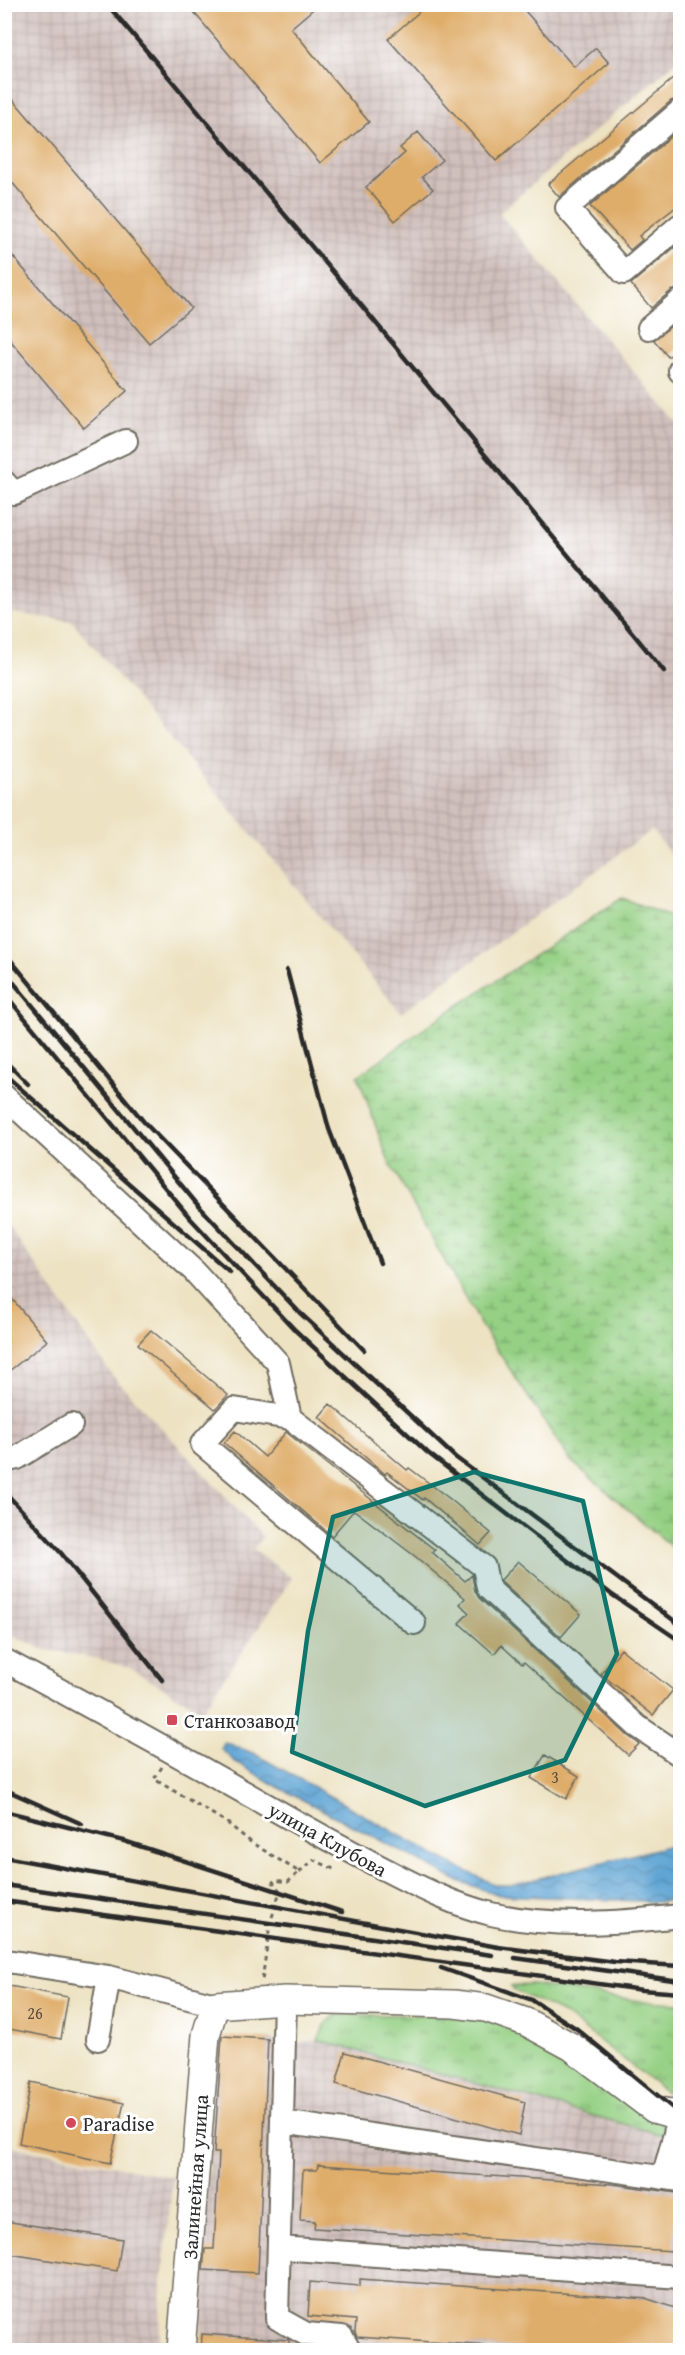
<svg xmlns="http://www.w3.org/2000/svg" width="685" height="2355" font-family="'Gentium Book Plus',serif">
	<defs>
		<pattern id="industrial-grid" width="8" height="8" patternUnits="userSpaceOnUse" patternTransform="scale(1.5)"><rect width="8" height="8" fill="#d0c0bc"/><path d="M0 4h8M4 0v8" fill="none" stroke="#b3a5a2"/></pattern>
		<pattern id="grass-tufts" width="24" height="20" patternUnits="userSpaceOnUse" patternTransform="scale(1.5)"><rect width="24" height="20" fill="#95d084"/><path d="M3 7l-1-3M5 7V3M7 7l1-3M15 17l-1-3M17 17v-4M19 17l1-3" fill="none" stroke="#7aa96c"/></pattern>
		<pattern id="wetland-marsh" width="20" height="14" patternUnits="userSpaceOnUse" patternTransform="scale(1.5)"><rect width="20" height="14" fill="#95d084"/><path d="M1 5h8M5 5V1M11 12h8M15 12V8" fill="none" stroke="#7aa96c"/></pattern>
		<pattern id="water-waves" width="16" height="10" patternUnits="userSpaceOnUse" patternTransform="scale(1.5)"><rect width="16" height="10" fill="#5ea4d4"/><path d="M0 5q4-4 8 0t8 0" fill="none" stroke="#4e86ac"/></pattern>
	</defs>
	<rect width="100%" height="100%" fill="#fff"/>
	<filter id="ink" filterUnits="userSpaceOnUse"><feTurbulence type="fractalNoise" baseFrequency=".0167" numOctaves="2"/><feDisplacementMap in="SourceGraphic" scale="12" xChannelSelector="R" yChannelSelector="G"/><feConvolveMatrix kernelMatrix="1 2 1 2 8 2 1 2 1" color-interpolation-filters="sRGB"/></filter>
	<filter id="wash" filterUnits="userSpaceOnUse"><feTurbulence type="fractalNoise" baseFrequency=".008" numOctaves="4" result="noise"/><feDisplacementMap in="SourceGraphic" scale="24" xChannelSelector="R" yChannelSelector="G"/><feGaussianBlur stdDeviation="1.35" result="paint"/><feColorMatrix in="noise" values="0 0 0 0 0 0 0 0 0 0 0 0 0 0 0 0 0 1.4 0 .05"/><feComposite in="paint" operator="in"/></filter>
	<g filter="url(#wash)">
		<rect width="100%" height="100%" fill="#ede2c2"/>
		<path fill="url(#industrial-grid)" d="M 5,5 L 680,5 L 680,58 L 499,213 L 680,426 L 680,867 L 652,830 L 401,1013 L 72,621 L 5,612 Z
			M 4,1220 L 112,1375 L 263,1537 L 253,1549 L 292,1578 L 202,1711 L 130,1668 L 99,1659 L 43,1649 L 5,1632 Z
			M 217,2036 L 268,2039 L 293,2043 L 318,2040 L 667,2136 L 680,2149 L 680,2350 L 201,2350 L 203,2249 Z
			M 4,2145 L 173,2177 L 162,2280 L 159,2350 L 5,2350 Z"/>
		<path fill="url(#grass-tufts)" stroke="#607e58" stroke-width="1.5" d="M 535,1985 L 641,2001 L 680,2003 L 680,2096 L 666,2092 L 566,2015 L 514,1990 L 511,1986 Z
			M 335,2015 L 459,2015 L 492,2020 L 550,2046 L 668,2125 L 667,2136 L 318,2040 L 326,2023 Z"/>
		<path fill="url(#wetland-marsh)" stroke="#607e58" stroke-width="1.5" d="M 622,898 L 680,921 L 680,1554 L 570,1460 L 480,1324 L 388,1160 L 358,1076 L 439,1018 Z"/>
		<path fill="url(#water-waves)" stroke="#446880" stroke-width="1.5" d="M 225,1742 L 255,1754 L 449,1863 L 496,1885 L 511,1885 L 680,1843 L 680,1899 L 659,1902 L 499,1895 L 458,1881 L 278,1787 L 234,1761 L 221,1749 Z"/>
		<g id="blocks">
			<path fill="#dfad6b" d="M 187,4 L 319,4 L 291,28 L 369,122 L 320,163 Z
				M 412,4 L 519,4 L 574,67 L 596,48 L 609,63 L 496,161 L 388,39 L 419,12 Z
				M 681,72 L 681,98 L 671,101 L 559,197 L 548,184 Z
				M 4,89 L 191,308 L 149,343 L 4,173 Z
				M 681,128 L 681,203 L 639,236 L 642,240 L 630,250 L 590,206 Z
				M 418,132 L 442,160 L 422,177 L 433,189 L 395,221 L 366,187 L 405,153 L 400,148 Z
				M 681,242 L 681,288 L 671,291 L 651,308 L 631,284 Z
				M 4,246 L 127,391 L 84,428 L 4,333 Z
				M 681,318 L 681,346 L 668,357 L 654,340 Z
				M 4,1289 L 47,1341 L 4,1375 Z
				M 151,1330 L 228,1395 L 215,1409 L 138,1344 Z
				M 330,1404 L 407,1470 L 409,1468 L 450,1499 L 491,1533 L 480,1545 L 424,1498 L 423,1500 L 387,1472 L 385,1474 L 319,1417 Z
				M 235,1431 L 265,1457 L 286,1432 L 435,1550 L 432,1552 L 465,1581 L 472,1575 L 475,1591 L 479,1598 L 628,1736 L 639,1744 L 628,1755 L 524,1662 L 522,1664 L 501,1645 L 494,1654 L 459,1623 L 469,1613 L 460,1604 L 465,1598 L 416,1557 L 354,1510 L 332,1536 L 224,1443 Z
				M 518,1561 L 581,1614 L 561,1637 L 500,1581 Z
				M 621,1649 L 673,1690 L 653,1715 L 601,1674 Z
				M 545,1755 L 579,1776 L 566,1799 L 531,1778 Z
				M 4,1985 L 68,1997 L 61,2039 L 4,2028 Z
				M 222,2036 L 268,2039 L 258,2273 L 203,2270 L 205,2249 L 214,2249 L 219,2153 L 214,2153 Z
				M 345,2052 L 525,2102 L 519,2135 L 336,2084 Z
				M 31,2082 L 124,2103 L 110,2163 L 19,2143 Z
				M 318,2165 L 612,2184 L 677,2193 L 673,2251 L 314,2228 L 315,2221 L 300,2220 L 303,2170 L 317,2170 Z
				M 4,2221 L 122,2239 L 117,2271 L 4,2253 Z
				M 360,2279 L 648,2299 L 681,2310 L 681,2350 L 549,2350 L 357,2337 L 355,2332 L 356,2320 L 308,2316 L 310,2282 L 360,2286 Z
				M 202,2334 L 289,2340 L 289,2350 L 201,2350 Z"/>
		</g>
	</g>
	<g filter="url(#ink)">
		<use href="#blocks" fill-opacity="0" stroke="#6f6b60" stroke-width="1.5"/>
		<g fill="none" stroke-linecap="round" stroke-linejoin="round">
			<g stroke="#6f6b60" stroke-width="26">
				<path id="minor" d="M 680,111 L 567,208 L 624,273 L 680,225
					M 649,328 L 680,301
					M 680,371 L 680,370
					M 4,482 L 14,493 L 126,441
					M 4,1096 L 194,1271 L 278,1363 L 290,1418 L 484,1567 L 488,1588 L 637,1726 L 680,1755
					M 290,1418 L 234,1409 L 202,1444 L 414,1623
					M 4,1461 L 17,1458 L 71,1425
					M 4,1660 C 91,1707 177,1754 263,1803 C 305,1827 347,1850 390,1872 C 423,1889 455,1905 491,1914 C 552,1928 619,1923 680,1916
					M 7,1961 L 109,1977 L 215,2005
					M 285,2000 L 277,2318 L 306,2334 L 342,2337 L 349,2350
					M 98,2039 L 109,1977
					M 282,2122 L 680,2180
					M 663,2178 L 676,2130 L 673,2113
					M 280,2248 L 680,2277"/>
			</g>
			<g stroke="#6f6b60" stroke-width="30">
				<path id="major" d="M 181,2350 L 206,2035 L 215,2005 L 285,2000 L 454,2004 L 486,2008 L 526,2022 L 572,2047 L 654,2109 L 668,2113 L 680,2112"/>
			</g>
			<path stroke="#6f6b60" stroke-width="3" stroke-dasharray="4.5 4.5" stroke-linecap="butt" d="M 162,1767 L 154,1779 L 226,1822 L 252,1843 L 299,1872 L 288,1882 L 275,1880 L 273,1882 L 280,1891 L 270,1924 L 262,1981
				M 299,1872 L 314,1860 L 336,1870"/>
			<use href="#minor" stroke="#fff" stroke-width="22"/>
			<use href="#major" stroke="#fff" stroke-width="27"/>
			<path stroke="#2b2b2b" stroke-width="4.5" d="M 107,4 L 361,305 L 664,671
				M 4,952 L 144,1122 L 364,1350
				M 287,970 L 329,1129 L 380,1263
				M 4,971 L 197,1204 L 299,1312 L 455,1457 L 680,1625
				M 4,993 L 190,1218 L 295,1330 L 428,1453 L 611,1594 L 680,1641
				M 4,1060 L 28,1084
				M 4,1074 L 230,1272
				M 4,1491 L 61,1553 L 162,1680
				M 679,1606 L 680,1607
				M 4,1789 L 82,1824
				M 4,1811 L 124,1841 L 342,1912
				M 4,1857 L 498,1947 L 615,1962 L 680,1966
				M 4,1885 L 492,1955
				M 4,1901 L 642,1990 L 680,1993
				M 515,1958 L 680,1981
				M 441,1968 L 532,2000 L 577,2029 L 680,2114"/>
		</g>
	</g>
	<path fill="#0f766e" fill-opacity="0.2" stroke="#0f766e" stroke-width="4.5" stroke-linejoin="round" d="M 474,1472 L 583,1501 L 617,1654 L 565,1760 L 425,1806 L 292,1752 L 308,1631 L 333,1517 Z"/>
	<g fill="#d1495b" stroke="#fff" stroke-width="2">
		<rect x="166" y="1714" width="12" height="12" rx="3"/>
		<circle cx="71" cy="2123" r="6"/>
	</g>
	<g text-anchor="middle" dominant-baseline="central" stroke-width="6" stroke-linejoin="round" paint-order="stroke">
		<g font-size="16" fill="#584c3b">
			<text x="555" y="1777">3</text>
			<text x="35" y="2013">26</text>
		</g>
		<g font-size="20" fill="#2b2b2b" stroke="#fff" text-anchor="start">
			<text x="184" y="1720">Станкозавод</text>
			<text x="83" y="2123">Paradise</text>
		</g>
		<g font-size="20" fill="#2b2b2b" stroke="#fff">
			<text transform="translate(328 1839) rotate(29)">улица Клубова</text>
			<text transform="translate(195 2177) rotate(-86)">Залинейная улица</text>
		</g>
	</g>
	<rect width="685" height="2355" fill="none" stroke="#fff" stroke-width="24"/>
</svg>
